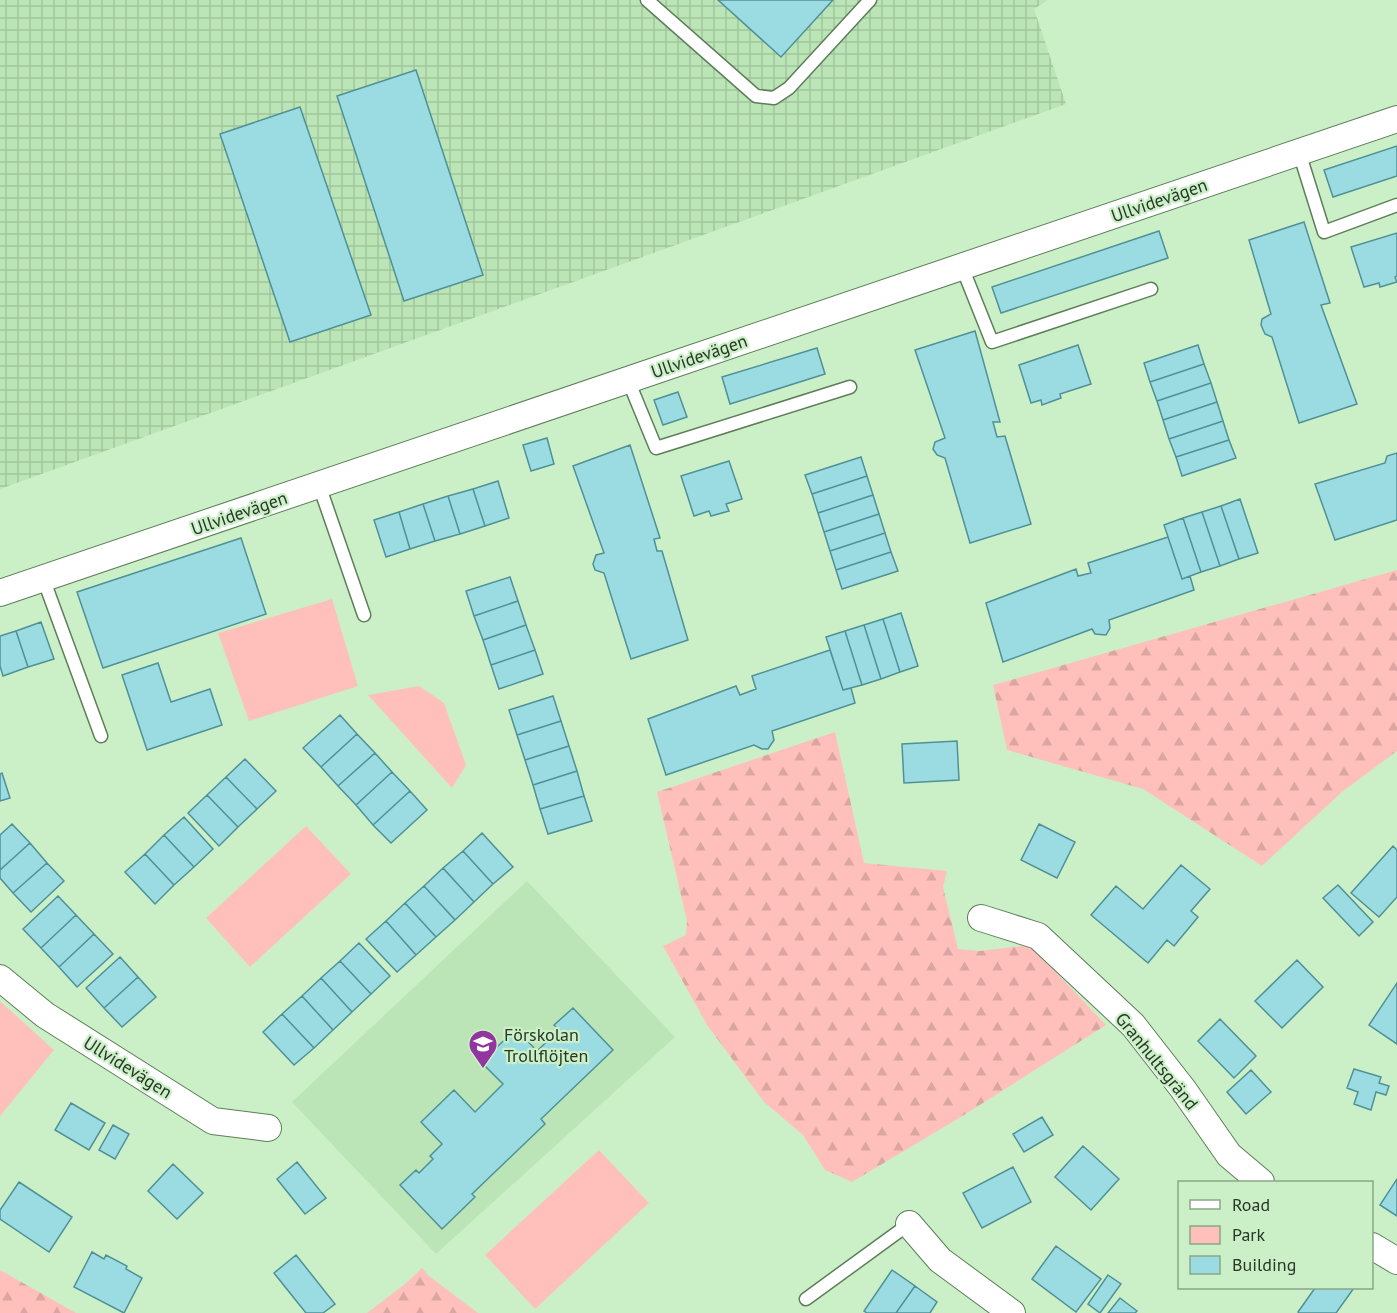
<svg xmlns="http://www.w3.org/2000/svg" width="1397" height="1313" font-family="'PT Sans',sans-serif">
	<defs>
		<pattern id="industrial-grid" width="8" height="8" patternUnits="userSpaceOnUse" patternTransform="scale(1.5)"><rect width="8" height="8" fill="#bbe5b6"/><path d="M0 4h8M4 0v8" fill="none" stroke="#a1c59c"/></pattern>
		<pattern id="forest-firs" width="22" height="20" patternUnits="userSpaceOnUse" patternTransform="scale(1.5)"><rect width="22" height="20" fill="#ffc0bc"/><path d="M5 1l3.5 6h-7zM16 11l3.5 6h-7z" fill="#dba6a2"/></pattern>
	</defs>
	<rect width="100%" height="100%" fill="#cbf0c7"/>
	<path fill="#bbe5b6" d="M 527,881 L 675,1037 L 436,1254 L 292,1102 Z"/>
	<path fill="url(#industrial-grid)" d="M 0,0 L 1048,0 L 1034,9 L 1066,104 L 0,489 Z"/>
	<path fill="#ffc0bc" d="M 332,599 L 358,686 L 249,721 L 218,633 Z
		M 419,686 L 444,703 L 466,765 L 452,788 L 368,695 Z
		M 306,826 L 351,874 L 250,967 L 206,918 Z
		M 0,1001 L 54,1050 L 0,1116 Z
		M 599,1150 L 649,1203 L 535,1309 L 485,1255 Z"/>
	<path fill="url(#forest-firs)" d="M 1397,570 L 1397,751 L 1342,792 L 1262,866 L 1143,789 L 1007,750 L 993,685 Z
		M 835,732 L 864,863 L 947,871 L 943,887 L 958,949 L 979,951 L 1030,945 L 1106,1025 L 964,1115 L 852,1182 L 825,1170 L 803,1135 L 764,1102 L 707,1025 L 663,946 L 686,935 L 687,921 L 657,792 Z
		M 422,1268 L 429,1276 L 478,1313 L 367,1313 L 405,1284 Z
		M 0,1270 L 76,1313 L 0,1313 Z"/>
	<path fill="#9adce2" stroke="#4f9196" stroke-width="1.5" d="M 718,0 L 833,0 L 781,57 Z
		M 416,70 L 483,275 L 404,301 L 337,96 Z
		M 300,107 L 371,315 L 290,342 L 220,134 Z
		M 1397,146 L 1397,176 L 1333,197 L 1324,170 Z
		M 1304,222 L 1330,303 L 1321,305 L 1357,404 L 1299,423 L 1272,337 L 1265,334 L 1261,325 L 1262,319 L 1271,314 L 1249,240 Z
		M 1159,231 L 1168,258 L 1001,313 L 992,287 Z
		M 1397,233 L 1397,276 L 1395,277 L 1397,282 L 1380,287 L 1379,283 L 1364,287 L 1351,247 Z
		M 975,331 L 1000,422 L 993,422 L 997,437 L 1005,436 L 1031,524 L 970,543 L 945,458 L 937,455 L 933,449 L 935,442 L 945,438 L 915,350 Z
		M 1078,345 L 1091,384 L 1060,394 L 1061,398 L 1042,405 L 1041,400 L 1031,403 L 1019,365 Z
		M 1198,345 L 1204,364 L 1150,382 L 1144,363 Z
		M 817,348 L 825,374 L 730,404 L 722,377 Z
		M 1204,364 L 1211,383 L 1157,401 L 1150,382 Z
		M 1211,383 L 1217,402 L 1163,420 L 1157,401 Z
		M 678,392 L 687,417 L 663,425 L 654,400 Z
		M 1217,402 L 1223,421 L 1169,439 L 1163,420 Z
		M 1223,421 L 1229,440 L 1176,457 L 1169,439 Z
		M 547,438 L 554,464 L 531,471 L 523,445 Z
		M 1229,440 L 1236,458 L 1182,476 L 1176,457 Z
		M 630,445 L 660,538 L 654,539 L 657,551 L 662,551 L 688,640 L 631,659 L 604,573 L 595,570 L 593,564 L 596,555 L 604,553 L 573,466 Z
		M 1397,453 L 1397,520 L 1335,540 L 1315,484 L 1385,463 L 1387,456 Z
		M 861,457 L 867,476 L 812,494 L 805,475 Z
		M 729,461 L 742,499 L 726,504 L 729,511 L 711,516 L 709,511 L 694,516 L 681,476 Z
		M 867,476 L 873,495 L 818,513 L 812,494 Z
		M 498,481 L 509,518 L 485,526 L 473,489 Z
		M 473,489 L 485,526 L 460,534 L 448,496 Z
		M 873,495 L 879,514 L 824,532 L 818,513 Z
		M 448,496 L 460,534 L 435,541 L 423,504 Z
		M 1240,499 L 1258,553 L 1239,559 L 1221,506 Z
		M 423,504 L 435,541 L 410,549 L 399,512 Z
		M 1221,506 L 1239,559 L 1220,566 L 1202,512 Z
		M 399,512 L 410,549 L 386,557 L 374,520 Z
		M 1202,512 L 1220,566 L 1201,572 L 1183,518 Z
		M 879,514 L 885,533 L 830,551 L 824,532 Z
		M 1183,518 L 1201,572 L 1182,579 L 1164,525 Z
		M 885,533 L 891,552 L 836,570 L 830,551 Z
		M 1168,537 L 1182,579 L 1190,576 L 1194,590 L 1109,620 L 1110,628 L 1106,635 L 1095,634 L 1092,629 L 1003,662 L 986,603 L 1076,569 L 1078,576 L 1091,573 L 1088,563 Z
		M 241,538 L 266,614 L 103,668 L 77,592 Z
		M 891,552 L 898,571 L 842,589 L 836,570 Z
		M 510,577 L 518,601 L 474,616 L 466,591 Z
		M 518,601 L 526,625 L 483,640 L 474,616 Z
		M 901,613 L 918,666 L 900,672 L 883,619 Z
		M 883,619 L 900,672 L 881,679 L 864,625 Z
		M 41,622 L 54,659 L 28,667 L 16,631 Z
		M 526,625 L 535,650 L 491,665 L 483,640 Z
		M 864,625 L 881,679 L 862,685 L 845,631 Z
		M 16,631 L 28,667 L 3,676 L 0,666 L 0,636 Z
		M 845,631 L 862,685 L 843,690 L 826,637 Z
		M 535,650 L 543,674 L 499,689 L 491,665 Z
		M 830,650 L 843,690 L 851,688 L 855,703 L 772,731 L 774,740 L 768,749 L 762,749 L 754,745 L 666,775 L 648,719 L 736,686 L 740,695 L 756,689 L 752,676 Z
		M 158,663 L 171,702 L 210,689 L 222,725 L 147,750 L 122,675 Z
		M 553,696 L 561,721 L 517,735 L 509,710 Z
		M 340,715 L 357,734 L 321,767 L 303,748 Z
		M 561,721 L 569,746 L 525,760 L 517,735 Z
		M 357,734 L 375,753 L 338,786 L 321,767 Z
		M 957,741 L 959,780 L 904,783 L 902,744 Z
		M 569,746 L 577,771 L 533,785 L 525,760 Z
		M 375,753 L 392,772 L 356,805 L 338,786 Z
		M 245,759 L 276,791 L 257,809 L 226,777 Z
		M 577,771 L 584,796 L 540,809 L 533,785 Z
		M 392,772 L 410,791 L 373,825 L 356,805 Z
		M 2,773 L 10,798 L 0,801 L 0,774 Z
		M 226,777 L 257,809 L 238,827 L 207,795 Z
		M 410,791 L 427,810 L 391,843 L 373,825 Z
		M 207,795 L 238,827 L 219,846 L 188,813 Z
		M 584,796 L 592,821 L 548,834 L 540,809 Z
		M 184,817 L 213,849 L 194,867 L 164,835 Z
		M 12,824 L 30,843 L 0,870 L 0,835 Z
		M 1039,824 L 1075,842 L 1057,878 L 1021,860 Z
		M 482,833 L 513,867 L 493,884 L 463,851 Z
		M 164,835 L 194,867 L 174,885 L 145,854 Z
		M 30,843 L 47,863 L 13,893 L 0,878 L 0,870 Z
		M 1393,846 L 1397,850 L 1397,897 L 1379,917 L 1351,893 Z
		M 463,851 L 493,884 L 474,902 L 443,868 Z
		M 145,854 L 174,885 L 155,904 L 125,872 Z
		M 47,863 L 64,881 L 31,912 L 13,893 Z
		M 1181,865 L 1210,889 L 1191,911 L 1198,917 L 1174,946 L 1167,940 L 1148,963 L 1091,915 L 1116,886 L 1143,909 Z
		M 443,868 L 474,902 L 455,920 L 424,886 Z
		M 1338,885 L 1373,922 L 1359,936 L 1323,898 Z
		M 424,886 L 455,920 L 436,937 L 405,903 Z
		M 58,896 L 76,915 L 41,948 L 23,929 Z
		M 405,903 L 436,937 L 416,955 L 386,921 Z
		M 76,915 L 94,934 L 59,967 L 41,948 Z
		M 386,921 L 416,955 L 397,972 L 366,939 Z
		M 94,934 L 113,954 L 77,987 L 59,967 Z
		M 359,943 L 390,976 L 371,994 L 340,961 Z
		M 120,957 L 138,977 L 104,1008 L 86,988 Z
		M 1297,960 L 1323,987 L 1282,1028 L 1255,1001 Z
		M 340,961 L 371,994 L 352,1012 L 321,978 Z
		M 138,977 L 156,997 L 122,1027 L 104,1008 Z
		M 321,978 L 352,1012 L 333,1030 L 302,996 Z
		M 1397,983 L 1397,1044 L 1369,1025 Z
		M 302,996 L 333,1030 L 314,1048 L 282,1014 Z
		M 573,1008 L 613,1050 L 541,1119 L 545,1124 L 472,1194 L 475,1197 L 442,1229 L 400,1185 L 416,1170 L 419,1173 L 433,1159 L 430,1156 L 442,1144 L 421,1122 L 454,1090 L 475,1112 L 503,1084 L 481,1062 L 516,1029 L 537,1051 L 559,1030 L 554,1025 Z
		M 282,1014 L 314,1048 L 294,1065 L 263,1032 Z
		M 1220,1019 L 1256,1056 L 1234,1078 L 1198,1041 Z
		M 1354,1069 L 1381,1077 L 1379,1083 L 1389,1086 L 1386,1095 L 1376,1092 L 1371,1110 L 1354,1104 L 1358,1092 L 1347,1088 Z
		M 1251,1070 L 1271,1092 L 1246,1114 L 1227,1092 Z
		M 71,1103 L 105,1123 L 89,1150 L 55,1130 Z
		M 1042,1117 L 1053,1135 L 1024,1152 L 1013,1134 Z
		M 113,1125 L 129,1134 L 115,1159 L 99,1150 Z
		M 1083,1146 L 1119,1179 L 1091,1210 L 1055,1177 Z
		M 297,1162 L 326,1198 L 305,1214 L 277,1179 Z
		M 173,1164 L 203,1193 L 177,1219 L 148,1191 Z
		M 1013,1167 L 1031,1202 L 982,1228 L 963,1193 Z
		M 1397,1179 L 1397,1216 L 1380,1205 Z
		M 19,1182 L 72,1217 L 49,1252 L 0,1219 L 0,1210 Z
		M 1056,1246 L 1101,1279 L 1076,1312 L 1032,1279 Z
		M 92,1252 L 104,1259 L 106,1255 L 127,1266 L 126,1269 L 142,1278 L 124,1313 L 74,1287 Z
		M 296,1255 L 335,1304 L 323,1313 L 306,1313 L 274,1273 Z
		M 892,1270 L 915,1286 L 896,1313 L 867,1313 L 864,1311 Z
		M 1108,1275 L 1121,1284 L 1100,1313 L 1088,1304 Z
		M 915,1286 L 937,1302 L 930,1313 L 896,1313 Z
		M 1315,1288 L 1354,1288 L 1336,1313 L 1299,1313 L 1298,1312 Z
		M 1120,1298 L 1137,1311 L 1135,1313 L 1108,1313 Z"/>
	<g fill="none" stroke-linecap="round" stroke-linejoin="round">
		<g stroke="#5d7e59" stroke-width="15">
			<path id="lane" d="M 647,0 L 756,96 L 774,98 L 789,88 L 870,0
				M 1299,152 L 1324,232 L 1397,205
				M 962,267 L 992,342 L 1151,289
				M 628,380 L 656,448 L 850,387
				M 319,485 L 364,615
				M 43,578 L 101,736
				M 806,1299 L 909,1224"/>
		</g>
		<g stroke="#5d7e59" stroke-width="28">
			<path id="street" d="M 0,593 L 1397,119
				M 981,918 L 1038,936 L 1133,1025 L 1183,1089 L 1229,1155 L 1261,1182
				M 0,978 L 45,1015 L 213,1121 L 268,1128
				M 909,1224 L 940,1260 L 1012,1313
				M 1372,1246 L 1397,1261"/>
		</g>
		<use href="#lane" stroke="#fff" stroke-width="12"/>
		<use href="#street" stroke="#fff" stroke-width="26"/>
	</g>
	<defs>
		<g id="school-pin" transform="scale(1.5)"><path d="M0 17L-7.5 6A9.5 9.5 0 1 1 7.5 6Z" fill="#91359f" stroke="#cbf0c7"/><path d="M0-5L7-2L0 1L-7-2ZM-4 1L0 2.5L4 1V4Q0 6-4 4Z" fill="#fff"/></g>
	</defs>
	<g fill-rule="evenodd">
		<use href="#school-pin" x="483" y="1044"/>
	</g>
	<g text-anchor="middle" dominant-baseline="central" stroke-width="4.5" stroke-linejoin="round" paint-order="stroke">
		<g font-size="18" fill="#283727" stroke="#cbf0c7">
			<text transform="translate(1159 200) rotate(-19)">Ullvidevägen</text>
			<text transform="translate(699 356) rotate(-19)">Ullvidevägen</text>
			<text transform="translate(239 513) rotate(-19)">Ullvidevägen</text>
			<text transform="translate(1157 1061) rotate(51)">Granhultsgränd</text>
			<text transform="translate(128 1067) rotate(32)">Ullvidevägen</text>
		</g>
		<g font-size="18" fill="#283727" stroke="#cbf0c7" text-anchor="start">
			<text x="504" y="1034">Förskolan<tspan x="504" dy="21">Trollflöjten</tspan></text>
		</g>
	</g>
	<rect x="1178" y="1181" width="195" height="108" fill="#cbf0c7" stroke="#8aa687" stroke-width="1.5"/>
	<rect x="1190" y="1200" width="30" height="9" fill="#ffffff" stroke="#8aa687" stroke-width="1.5"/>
	<text x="1232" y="1211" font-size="18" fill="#283727">Road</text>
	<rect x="1190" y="1226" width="30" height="18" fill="#ffc0bc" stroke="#8aa687" stroke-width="1.5"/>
	<text x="1232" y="1241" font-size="18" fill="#283727">Park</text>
	<rect x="1190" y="1256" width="30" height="18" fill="#9adce2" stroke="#8aa687" stroke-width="1.5"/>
	<text x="1232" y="1271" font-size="18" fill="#283727">Building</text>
</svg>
